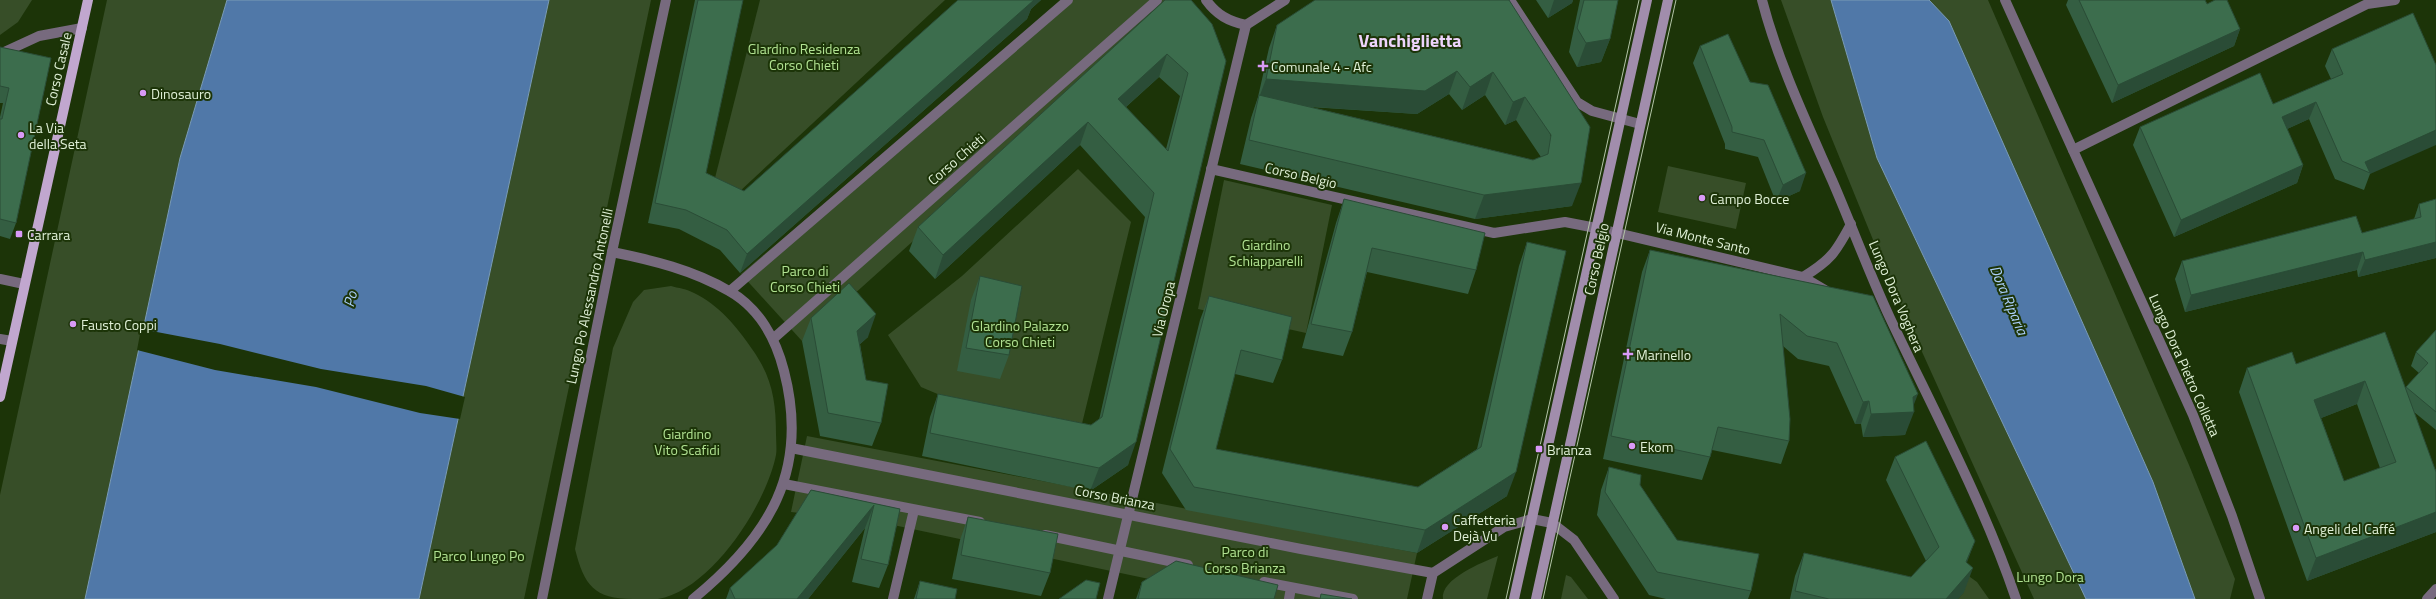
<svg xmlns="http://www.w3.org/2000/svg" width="2436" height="599" font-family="'Titillium Web',sans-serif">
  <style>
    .green { fill: #374e28 }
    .water { fill: #5078a8; stroke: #7b9cb6 }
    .pier { fill: #1c3408 }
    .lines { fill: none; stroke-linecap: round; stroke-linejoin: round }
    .minor { stroke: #776a7e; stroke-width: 10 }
    .tertiary { stroke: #776a7e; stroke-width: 10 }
    .secondary { stroke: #a18dac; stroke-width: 10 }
    .primary { stroke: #c1a7cf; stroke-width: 10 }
    .tram { stroke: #b3c5a7; stroke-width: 1 }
    .wall { fill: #345e42; fill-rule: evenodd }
    .shaded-wall { fill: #2a4c36 }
    .building { fill: #3c6d4d; stroke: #2a4c36; fill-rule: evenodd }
    .poi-dot { fill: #d99af8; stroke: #1c3408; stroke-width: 1.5 }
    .labels { text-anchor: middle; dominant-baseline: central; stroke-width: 4; stroke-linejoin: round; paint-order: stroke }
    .park-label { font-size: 14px; fill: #b1e292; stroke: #1c3408 }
    .poi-label { font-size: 14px; fill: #e0f0d7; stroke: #1c3408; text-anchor: start }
    .street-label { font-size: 14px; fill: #e0f0d7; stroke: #1c3408 }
    .water-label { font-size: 15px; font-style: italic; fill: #abcef9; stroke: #1c3408 }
    .district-label { font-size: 18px; font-weight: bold; fill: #eed4fc; stroke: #1c3408 }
  </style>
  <rect width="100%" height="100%" fill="#1c3408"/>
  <g class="green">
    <path d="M0,0H32L18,22L0,35Z"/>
    <path d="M107,0H227L180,158L85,599H0V495Z"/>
    <path d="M549,0H651L524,599H419Z"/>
    <path d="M760,0H945L739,192L715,178Z"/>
    <path d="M1066,0H1181L802,341L741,274Z"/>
    <path d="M1781,0H1831L1877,158L2086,599H2034L1889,279L1823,117Z"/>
    <path d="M1929,0H1988L2189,465L2235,579L2230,599H2195L2153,482L1949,21Z"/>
    <path d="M1668,166L1746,183L1736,229L1658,212Z"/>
    <path d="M1078,169L1131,222L1080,432L947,398L921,387L888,335L962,276Z"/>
    <path d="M1224,180L1332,205L1306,333L1198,309Z"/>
    <path d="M671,286C678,288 687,289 694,293C718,304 738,328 752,349C772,377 776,401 776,434C776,441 777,449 776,455C766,505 711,590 658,599C650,599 641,599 633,599C594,599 584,585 575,549L613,348L633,302L644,290Z"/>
    <path d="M807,436L1417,553L1407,599H1244L879,522L791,512Z"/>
    <path d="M1498,556L1487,599H1443C1440,579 1483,562 1498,556Z"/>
    <path d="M1963,572L1977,582L1989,599H1958L1964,592Z"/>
    <path d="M1566,575L1571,577L1588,599H1561Z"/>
  </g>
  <g class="water">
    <path d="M227,0H549L419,599H85L180,158Z"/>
    <path d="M1831,0H1929L1949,21L2153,482L2195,599H2086L1877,158Z"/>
  </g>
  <path class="pier" d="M141,329L220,344L321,369L426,386L465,397L460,419L420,413L316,387L215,370L137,350Z"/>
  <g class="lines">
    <g class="minor">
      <path d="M1206,0C1217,15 1228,21 1246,25L1285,0"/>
      <path d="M1510,0L1577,102L1592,111L1640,124"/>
      <path d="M2005,0L2193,415L2232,516L2260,599"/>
      <path d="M0,54L39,36L82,28"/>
      <path d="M2073,150L2367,4L2395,0"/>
      <path d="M1211,169L1494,233L1565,222L1596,228L1803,277L1825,290"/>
      <path d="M612,252C652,260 693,270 729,291C759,308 776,339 784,371C810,471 769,537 693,599"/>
      <path d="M1803,277C1831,260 1836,252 1851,224"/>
      <path d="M0,279L24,284"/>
      <path d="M730,291L1068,0"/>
      <path d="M774,338L1157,0"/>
      <path d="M0,339L12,341"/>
      <path d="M542,599L612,252L666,0"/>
      <path d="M893,599L914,510"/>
      <path d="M1108,599L1246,25"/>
      <path d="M1289,599L1291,588"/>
      <path d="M2427,599L2436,589"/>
    </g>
    <g class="tertiary">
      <path d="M1762,0C1778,62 1806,121 1832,180C1852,226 1869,273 1890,318C1933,409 1984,504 2016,599"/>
      <path d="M791,448L1301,549L1433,573"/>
      <path d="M784,484L980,522"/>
      <path d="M1045,535L1188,565"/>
      <path d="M1264,582L1353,599"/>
      <path d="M1427,599L1433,573L1504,527L1532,519L1552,523L1574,540L1614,599"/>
    </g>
    <g class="secondary">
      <path d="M1514,599L1647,0"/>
      <path d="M1536,599L1668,0"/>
    </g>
    <path class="primary" d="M0,397L88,0"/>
    <g class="tram">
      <path d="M1506,599L1639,0"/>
      <path d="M1543,599L1676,0"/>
    </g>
  </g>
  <g class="wall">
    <path d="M695,0H743L706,173L744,191L958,0H1041L1031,9L1027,19L740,273L720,250L679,229L648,223Z"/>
    <path d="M1165,0L1212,24L1128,465L1090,491L922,456L930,417L938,394L1091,425L1099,420L1145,217L1080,145L935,279L909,251L918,227ZM1159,77L1180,96L1166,149L1126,107Z"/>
    <path d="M1509,0L1572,206L1475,219L1240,164L1251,118L1258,97L1269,48L1277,25ZM1449,94L1462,110L1485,95L1505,125L1516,120L1541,157L1533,160L1310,107L1417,114Z"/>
    <path d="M1536,0H1573L1572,3L1548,18Z"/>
    <path d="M1580,0H1618L1610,39L1601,62L1577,67L1569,52Z"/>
    <path d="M2068,0H2205L2207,4L2240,29L2234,46L2112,103L2066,5Z"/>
    <path d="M1700,46L1800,191L1776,202L1758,157L1725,149V144L1693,63Z"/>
    <path d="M0,47L51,58L16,223L10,239L0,236V117L3,103H0Z"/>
    <path d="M2332,49L2436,65L2370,174L2364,190L2335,179L2309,119L2287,129L2303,165L2297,183L2174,237L2133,145L2140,127L2273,104L2331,79L2325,66Z"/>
    <path d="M1344,199L1476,270L1468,294L1367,272L1352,332L1343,356L1302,348L1336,223Z"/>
    <path d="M2436,199V258L2358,277L2357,270L2185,312L2175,279L2182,261L2362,233L2414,219L2419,204Z"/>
    <path d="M1527,242L1507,496L1417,553L1186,510L1162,473L1200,320L1209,296L1282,360L1273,383L1235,374L1216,449L1418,487L1477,449L1519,266Z"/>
    <path d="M1650,250L1873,296L1913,407L1905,435L1863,437L1861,424H1855L1829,366L1798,359L1783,346L1789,441L1781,464L1712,450L1710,457L1702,480L1603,459L1642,272Z"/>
    <path d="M980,276L1009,355L1000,379L957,371L971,300Z"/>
    <path d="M811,318L868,337L860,344L866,380L881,423L872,446L820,436L802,341Z"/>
    <path d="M2436,330V430L2414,412L2435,470L2436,469V532L2307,581L2239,392L2247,368L2296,364L2405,388L2419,373L2411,366L2416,352ZM2357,404L2380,468L2344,481L2321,418Z"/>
    <path d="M1895,457L1967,563L1964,592L1958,599H1790L1795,576L1804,553L1911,577L1926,561L1886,480Z"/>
    <path d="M1609,467L1640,485L1677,540L1751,591L1748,599H1666L1649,595L1597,515L1601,490Z"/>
    <path d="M811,490L900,509L888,565L879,588L852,582L865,528L808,599H726L730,588L777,545Z"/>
    <path d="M968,517L1050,573L1041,596L952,579L960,540Z"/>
    <path d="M920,581L955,599H914Z"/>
    <path d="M1142,582L1274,599H1136Z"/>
  </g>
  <g class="shaded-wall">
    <path d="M1030,0H1041L1031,9L1027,19L740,273L747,254Z"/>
    <path d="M1554,0H1573L1572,3L1548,18Z"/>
    <path d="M2240,29L2234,46L2112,103L2118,85Z"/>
    <path d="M1610,39L1601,62L1577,67L1586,43Z"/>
    <path d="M1167,54L1159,77L1109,122L1118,99Z"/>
    <path d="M1457,71L1449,94L1417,114L1257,103L1266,79Z"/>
    <path d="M1493,72L1485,95L1462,110L1470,87Z"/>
    <path d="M1525,97L1516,120L1505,125L1513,102Z"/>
    <path d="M2316,102L2309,119L2276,134L2282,117Z"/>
    <path d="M1088,122L1080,145L935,279L943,255Z"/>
    <path d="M2436,130V145L2370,174V173L2365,162Z"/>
    <path d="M2303,165L2297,183L2174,237L2181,220Z"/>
    <path d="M1806,173L1800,191L1776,202L1783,185Z"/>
    <path d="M1581,183L1572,206L1475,219L1484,195Z"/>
    <path d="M2436,242V258L2358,277L2365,260Z"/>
    <path d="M2363,252L2357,270L2185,312L2191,295Z"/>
    <path d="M876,314L868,337L849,354L857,331Z"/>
    <path d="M2365,381L2357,404L2306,424L2314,400Z"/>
    <path d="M1918,394L1911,412H1914L1905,435L1863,437L1871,414Z"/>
    <path d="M1869,401L1861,424H1855L1863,402Z"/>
    <path d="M1136,442L1128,465L1090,491L1099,468Z"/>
    <path d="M1516,472L1507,496L1417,553L1425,530Z"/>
    <path d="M874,505L865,528L808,599H797Z"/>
    <path d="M2436,512V532L2307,581L2316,558Z"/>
    <path d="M1975,541L1966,565V562Z"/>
    <path d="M1973,568L1964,592L1958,599H1946Z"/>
  </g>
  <g class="building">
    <path d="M698,0H743L706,173L744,191L958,0H1034L747,254L727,230L686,210L655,203Z"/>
    <path d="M1165,0H1191L1212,24L1226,61L1136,442L1099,468L930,433L938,394L1091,425L1102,417L1154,193L1088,122L943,255L918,227ZM1167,54L1188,73L1168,151L1118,99Z"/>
    <path d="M1315,0H1509L1590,127L1581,183L1484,195L1249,140L1259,95L1533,160L1548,154L1551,135L1525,97L1513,102L1493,72L1470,87L1457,71L1425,91L1266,79L1277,25Z"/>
    <path d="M1584,0H1618L1610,39L1586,43L1577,28Z"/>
    <path d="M2079,0H2205L2207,4L2215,0H2227L2240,29L2118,85Z"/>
    <path d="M2413,13L2436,65V130L2365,162L2370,173L2342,161L2316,102L2282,117L2303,165L2181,220L2140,127L2260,73L2273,104L2343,74L2332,49Z"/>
    <path d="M1728,34L1750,82L1768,85L1806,173L1783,185L1764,140L1732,132V127L1700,46Z"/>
    <path d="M0,47L51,58L16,223L0,219V119H2L9,88L0,86Z"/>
    <path d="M1344,199L1485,233L1476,270L1372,248L1352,332L1311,324Z"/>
    <path d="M2436,199V242L2365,260L2363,252L2191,295L2182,261L2356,216L2362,233L2421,217L2419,204Z"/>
    <path d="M1527,242L1566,251L1516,472L1425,530L1194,487L1170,449L1209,296L1292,317L1282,360L1241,350L1216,449L1418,487L1481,447Z"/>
    <path d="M1650,250L1873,296L1918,394L1913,397L1914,412L1871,414L1869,401L1863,402L1837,343L1807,336L1780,314L1790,419L1789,441L1718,427L1710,457L1611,436Z"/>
    <path d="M980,276L1022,286L1009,355L966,348Z"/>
    <path d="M849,283L876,314L857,331L866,380L888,384L881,423L828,413L811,318Z"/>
    <path d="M2436,330V412L2406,387L2428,363L2416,352Z"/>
    <path d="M2385,332L2436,472V512L2316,558L2247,368L2292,352L2296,364ZM2365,381L2396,462L2344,481L2314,400Z"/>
    <path d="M1926,441L1975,541L1966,562L1973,568L1946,599H1829L1795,591L1804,553L1911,577L1939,547L1895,457Z"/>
    <path d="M1609,467L1641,475L1640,485L1677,540L1759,554L1751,591L1657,572L1605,492Z"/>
    <path d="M811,490L900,509L888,565L861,559L874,505L797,599H735L730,588L777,545Z"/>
    <path d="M968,517L1058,534L1050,573L961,555Z"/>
    <path d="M1176,561L1278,585L1274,599H1138L1142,582Z"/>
    <path d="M1086,580L1100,583L1096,599H1059Z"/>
    <path d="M920,581L957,589L955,599H916Z"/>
    <path d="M1321,594L1352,599H1320Z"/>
  </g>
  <g class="poi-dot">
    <path d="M1261 60h4v4h4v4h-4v4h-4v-4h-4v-4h4z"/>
    <circle cx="143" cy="93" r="4"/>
    <circle cx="21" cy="135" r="4"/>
    <circle cx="1702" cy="198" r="4"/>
    <rect x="15" y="230" width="8" height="8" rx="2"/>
    <circle cx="73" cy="324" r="4"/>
    <path d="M1626 348h4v4h4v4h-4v4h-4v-4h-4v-4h4z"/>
    <circle cx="1632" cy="446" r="4"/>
    <rect x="1535" y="445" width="8" height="8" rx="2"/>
    <circle cx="1445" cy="527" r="4"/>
    <circle cx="2296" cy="528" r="4"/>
  </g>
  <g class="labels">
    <g class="park-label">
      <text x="804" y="48">GIardino Residenza<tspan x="804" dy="16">Corso Chieti</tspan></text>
      <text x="1266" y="244">Giardino<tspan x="1266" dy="16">Schiapparelli</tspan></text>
      <text x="805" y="270">Parco di<tspan x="805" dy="16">Corso Chieti</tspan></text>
      <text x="1020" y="325">GIardino Palazzo<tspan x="1020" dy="16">Corso Chieti</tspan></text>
      <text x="687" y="433">Giardino<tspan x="687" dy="16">Vito Scafidi</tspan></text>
      <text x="1245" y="551">Parco di<tspan x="1245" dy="16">Corso Brianza</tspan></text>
      <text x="479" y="555">Parco Lungo Po</text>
      <text x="2050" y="576">Lungo Dora</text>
    </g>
    <g class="poi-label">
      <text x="1271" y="66">Comunale 4 - Afc</text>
      <text x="151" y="93">Dinosauro</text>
      <text x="29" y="127">La Via<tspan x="29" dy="16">della Seta</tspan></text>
      <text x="1710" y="198">Campo Bocce</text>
      <text x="27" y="234">Carrara</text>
      <text x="81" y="324">Fausto Coppi</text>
      <text x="1636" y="354">Marinello</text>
      <text x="1640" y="446">Ekom</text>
      <text x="1547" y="449">Brianza</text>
      <text x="1453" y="519">Caffetteria<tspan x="1453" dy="16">Dejà Vu</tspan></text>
      <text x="2304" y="528">Angeli del Caffé</text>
    </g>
    <g class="street-label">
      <text transform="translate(58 69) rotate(-77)">Corso Casale</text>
      <text transform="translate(956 159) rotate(-41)">Corso Chieti</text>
      <text transform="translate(1301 175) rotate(13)">Corso Belgio</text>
      <text transform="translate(1703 238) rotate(14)">Via Monte Santo</text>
      <text transform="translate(1596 259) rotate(-78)">Corso Belgio</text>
      <text transform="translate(589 296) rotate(-78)">Lungo Po Alessandro Antonelli</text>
      <text transform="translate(1897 296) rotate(67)">Lungo Dora Voghera</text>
      <text transform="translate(1163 309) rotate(-76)">Via Oropa</text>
      <text transform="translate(2185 365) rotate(66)">Lungo Dora Pietro Colletta</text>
      <text transform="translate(1115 497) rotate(11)">Corso Brianza</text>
    </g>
    <g class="water-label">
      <text transform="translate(350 299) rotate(-76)">Po</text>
      <text transform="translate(2009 300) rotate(67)">Dora Riparia</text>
    </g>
    <g class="district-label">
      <text x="1410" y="40">Vanchiglietta</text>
    </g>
  </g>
</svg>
